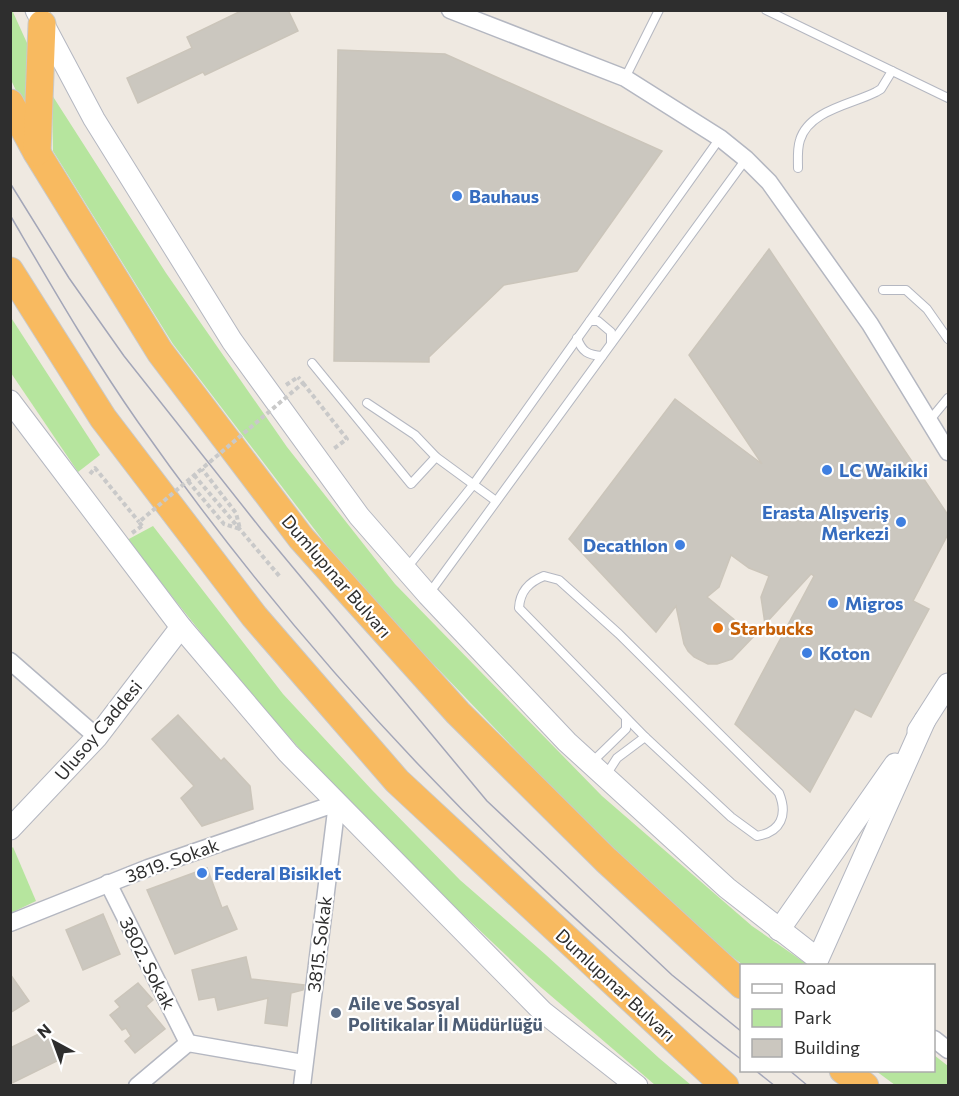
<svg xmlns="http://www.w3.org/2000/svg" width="959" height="1096" font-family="Commissioner,sans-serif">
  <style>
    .green { fill: #b6e59e }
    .building { fill: #cbc7bf; stroke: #cbc5ba; stroke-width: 1.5 }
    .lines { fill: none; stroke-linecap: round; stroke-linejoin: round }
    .service-casing { stroke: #b4b7c1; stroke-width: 10 }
    .minor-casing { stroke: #b4b7c1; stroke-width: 19 }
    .tertiary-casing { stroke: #b4b7c1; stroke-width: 23 }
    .trunk-casing { stroke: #c9c9c9; stroke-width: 29 }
    .path { stroke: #c9c9c9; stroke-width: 4; stroke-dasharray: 4.5 3; stroke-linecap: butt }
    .service { stroke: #fff; stroke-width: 8 }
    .minor { stroke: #fff; stroke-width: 16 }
    .tertiary { stroke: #fff; stroke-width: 21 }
    .trunk { stroke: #f8ba60; stroke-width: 27 }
    .tram { stroke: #a3a6b8; stroke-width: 1.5 }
    .path-bridge { stroke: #c9c9c9; stroke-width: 4; stroke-dasharray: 4.5 3; stroke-linecap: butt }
    .shop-dot { fill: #3f7fe0; stroke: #fff; stroke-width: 2 }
    .food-dot { fill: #e8710a; stroke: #fff; stroke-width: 2 }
    .service-dot { fill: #5c6f8a; stroke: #fff; stroke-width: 2 }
    .labels { text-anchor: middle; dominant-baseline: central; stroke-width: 4.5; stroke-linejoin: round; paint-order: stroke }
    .shop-label { font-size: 18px; font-weight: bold; fill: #366cbe; stroke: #fff; text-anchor: start }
    .street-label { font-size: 18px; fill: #2e2e2e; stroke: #fff }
    .food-label { font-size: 18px; font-weight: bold; fill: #c56008; stroke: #fff; text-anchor: start }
    .service-label { font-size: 18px; font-weight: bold; fill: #4e5e75; stroke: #fff; text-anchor: start }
  </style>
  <rect width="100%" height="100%" fill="#efe9e1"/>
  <g class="green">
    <path d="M12,10L27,43L30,120L11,80L10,11Z"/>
    <path d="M52,95L166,273L287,447L395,584L602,796L752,926L808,965H743L697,930L556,792L418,648L328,547L173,344L53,151Z"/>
    <path d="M10,316L100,455L78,472L11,373Z"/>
    <path d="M153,526L283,694L372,790L460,880L546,955L659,1058L691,1085H655L529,977L361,818L238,679L127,540Z"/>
    <path d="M13,847L36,901L11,913L10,850Z"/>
    <path d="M934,1055L948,1066V1085H895L876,1071L934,1070Z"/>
  </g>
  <g class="building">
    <path d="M243,10H288L298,31L205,75L203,72L138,103L127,78L192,48L187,37Z"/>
    <path d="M338,50L445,54L662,151L577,271L504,285L429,357V362L334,361Z"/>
    <path d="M769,249L948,515V534L913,601L929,609L871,717L855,709L810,792L735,724L814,576L811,574L765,624L761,597L769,576L749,568L731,555L719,587L707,597L754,636L732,659L717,664H708L694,657L688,651L684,644L676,606L656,632L569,539L675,399L762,464L689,355Z"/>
    <path d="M178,715L221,761L224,758L250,786L253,809L202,826L181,798L194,786L152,739Z"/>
    <path d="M207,868L222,908L227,906L237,929L175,954L147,890Z"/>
    <path d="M103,914L120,954L83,970L66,930Z"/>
    <path d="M246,957L251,979L304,985L303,990L291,993L287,1026L265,1023L268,998L218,1010L215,997L199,1000L192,970Z"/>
    <path d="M10,974L29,1001L10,1013Z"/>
    <path d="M138,983L153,1000L146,1006L165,1029L135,1053L125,1041L131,1036L126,1028L122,1030L110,1015L120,1007L115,1001Z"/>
    <path d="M47,1030L61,1059L10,1084V1048Z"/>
  </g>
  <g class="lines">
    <defs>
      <g id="service">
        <path d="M766,10L948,98"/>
        <path d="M625,78L659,10"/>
        <path d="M798,168C798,159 797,149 800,140C809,110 853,104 876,92L881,89L892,71"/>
        <path d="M883,290H906L927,309L948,339"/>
        <path d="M590,321H598L611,332V343"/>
        <path d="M577,338C582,352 588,355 602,356"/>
        <path d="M312,363L411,484L436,457L496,501"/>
        <path d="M367,403L415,435L436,457"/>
        <path d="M929,421L948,398"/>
        <path d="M406,569L473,485L720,138"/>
        <path d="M544,576L559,580L619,634L779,793C788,815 781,832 757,836L731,817L645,737L519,608C520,591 529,582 544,576Z"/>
        <path d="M428,595L746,159"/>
        <path d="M591,763L626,729V719"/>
        <path d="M609,777L608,772L617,758L645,737"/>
      </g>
      <g id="minor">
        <path d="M450,10L625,78L720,138L746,159L769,182L870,324L948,452"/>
        <path d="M10,661L97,737"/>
        <path d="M108,883L188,1043"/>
        <path d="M10,923L148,868L337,803L302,1086"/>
        <path d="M934,1039L948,1050"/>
        <path d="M137,1086L188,1043L303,1063"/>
      </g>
      <g id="tertiary">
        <path d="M36,10L94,119L232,341L359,516L428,595L567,742L727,888L818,959L925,720"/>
        <path d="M10,401L181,627L288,753L543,1012L637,1086"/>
        <path d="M918,731L948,684"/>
        <path d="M10,829L97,737L181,627"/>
        <path d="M779,930L895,764"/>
      </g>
      <g id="trunk">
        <path d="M10,103L37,153L160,352L301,538L458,713L606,860L742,985"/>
        <path d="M37,152L42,24"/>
        <path d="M10,271L103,418L254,616L397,781L725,1086"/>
        <path d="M843,1070L865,1086"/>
      </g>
    </defs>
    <use href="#service" class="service-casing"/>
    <use href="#minor" class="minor-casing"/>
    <use href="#tertiary" class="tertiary-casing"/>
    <use href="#trunk" class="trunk-casing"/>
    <g class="path">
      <path d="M303,383L347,439L332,450"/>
      <path d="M286,385L298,377"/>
      <path d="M90,474L95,468L139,522"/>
      <path d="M194,475L281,578"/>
      <path d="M188,481L224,524L240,529L236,513L202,469"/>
      <path d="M132,533L142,526"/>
    </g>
    <use href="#service" class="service"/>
    <use href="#minor" class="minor"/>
    <use href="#tertiary" class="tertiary"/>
    <use href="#trunk" class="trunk"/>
    <g class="tram">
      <path d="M10,183L69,278L124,356L261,529L487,801L672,975L742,1032"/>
      <path d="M10,215C51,285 91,355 138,422C275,617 437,797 616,955C657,991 698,1027 742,1060"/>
      <path d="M755,1070L775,1086"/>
      <path d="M789,1070L808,1086"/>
    </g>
    <path class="path-bridge" d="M142,526L139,522L303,383L298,377"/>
  </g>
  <g class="shop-dot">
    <circle cx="457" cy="196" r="6"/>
    <circle cx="827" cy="470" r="6"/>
    <circle cx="901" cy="522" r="6"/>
    <circle cx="680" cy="545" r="6"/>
    <circle cx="833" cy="603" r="6"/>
    <circle cx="807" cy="653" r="6"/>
    <circle cx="202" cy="873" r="6"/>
  </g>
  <circle class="food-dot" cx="718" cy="628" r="6"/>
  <circle class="service-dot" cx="336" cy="1013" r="6"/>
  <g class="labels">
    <g class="shop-label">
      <text x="469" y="196">Bauhaus</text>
      <text x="839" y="470">LC Waikiki</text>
      <text x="889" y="512" text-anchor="end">Erasta Alışveriş<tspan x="889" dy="21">Merkezi</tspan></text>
      <text x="668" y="545" text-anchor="end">Decathlon</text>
      <text x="845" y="603">Migros</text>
      <text x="819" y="653">Koton</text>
      <text x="214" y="873">Federal Bisiklet</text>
    </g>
    <g class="street-label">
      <text transform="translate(337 576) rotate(49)">Dumlupınar Bulvarı</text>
      <text transform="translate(98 730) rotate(-50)">Ulusoy Caddesi</text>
      <text transform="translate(172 860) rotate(-20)">3819. Sokak</text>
      <text transform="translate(319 944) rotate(-83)">3815. Sokak</text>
      <text transform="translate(148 963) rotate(63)">3802. Sokak</text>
      <text transform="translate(616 985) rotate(43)">Dumlupınar Bulvarı</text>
    </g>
    <g class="food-label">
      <text x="730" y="628">Starbucks</text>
    </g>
    <g class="service-label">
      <text x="348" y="1003">Aile ve Sosyal<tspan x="348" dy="21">Politikalar İl Müdürlüğü</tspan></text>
    </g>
  </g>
  <rect width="959" height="1096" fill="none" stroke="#2e2e2e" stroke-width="24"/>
  <rect x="740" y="964" width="195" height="108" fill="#ffffff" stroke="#ababab" stroke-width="1.5"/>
  <rect x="752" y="984" width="30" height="9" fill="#ffffff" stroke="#ababab" stroke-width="1.5"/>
  <text x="794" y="994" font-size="18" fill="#2e2e2e">Road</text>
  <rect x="752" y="1009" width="30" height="18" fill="#b6e59e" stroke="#ababab" stroke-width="1.5"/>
  <text x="794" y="1024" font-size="18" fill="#2e2e2e">Park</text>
  <rect x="752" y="1039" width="30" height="18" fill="#cbc7bf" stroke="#ababab" stroke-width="1.5"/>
  <text x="794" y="1054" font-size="18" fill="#2e2e2e">Building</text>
  <g transform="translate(54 1042) rotate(319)" stroke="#ffffff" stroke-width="4.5" paint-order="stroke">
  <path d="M0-4.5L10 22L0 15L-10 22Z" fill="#2e2e2e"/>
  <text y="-9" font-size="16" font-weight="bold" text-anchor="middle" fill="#2e2e2e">N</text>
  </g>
</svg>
